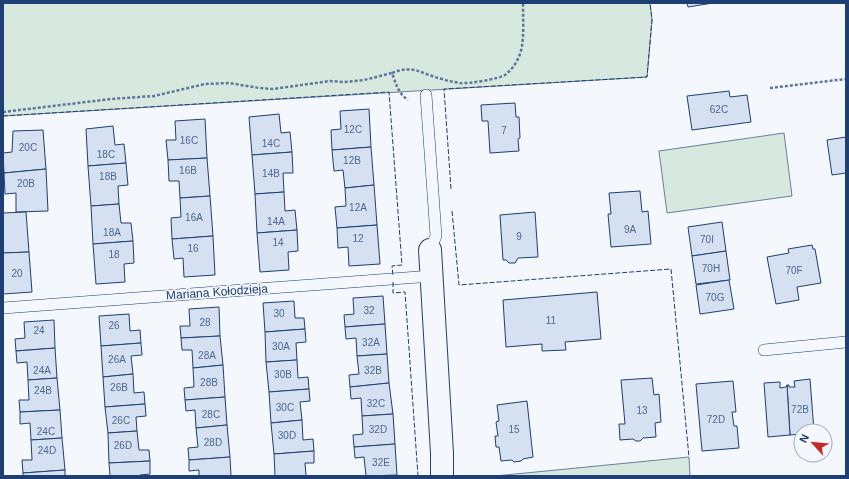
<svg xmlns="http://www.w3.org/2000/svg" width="849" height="479" font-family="Helvetica,sans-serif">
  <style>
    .green { fill: #d7e8df; stroke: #687fa3 }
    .building { fill: #d5e0f0; stroke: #1d3f73 }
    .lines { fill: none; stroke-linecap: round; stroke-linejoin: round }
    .service-casing { stroke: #1d3f73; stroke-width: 12 }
    .minor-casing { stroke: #1d3f73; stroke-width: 24 }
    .path { stroke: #5e769c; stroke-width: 2.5; stroke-dasharray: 3 2; stroke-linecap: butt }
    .service { stroke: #f4f7fb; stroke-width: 11 }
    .minor { stroke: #f4f7fb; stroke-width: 22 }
    .fence { stroke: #1d3f73; stroke-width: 1; stroke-dasharray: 5 2; stroke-linecap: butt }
    .labels { text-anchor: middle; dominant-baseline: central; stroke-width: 3; stroke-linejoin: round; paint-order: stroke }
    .number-label { font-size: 10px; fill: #4b6792 }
    .street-label { font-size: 12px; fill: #1d3f73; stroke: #f4f7fb }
  </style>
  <rect width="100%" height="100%" fill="#f4f7fb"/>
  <g class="green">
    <path d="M3,3H650L652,20L647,77L3,116Z"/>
    <path d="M784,133L792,196L667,213L659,151Z"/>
    <path d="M689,457L690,476H495Z"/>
  </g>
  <g class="building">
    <path d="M687,3H713L688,7Z"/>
    <path d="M729,91L730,97L747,95L751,122L692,130L687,96Z"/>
    <path d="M515,103L516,117H519L520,138L518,139L519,151L490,153L488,121H482L481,105Z"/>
    <path d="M369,109L371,147L332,150L331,130L341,129L340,111Z"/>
    <path d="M279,114L281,133L290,132L292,152L252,155L249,117Z"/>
    <path d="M205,119L207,158L168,160L166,140H176L175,121Z"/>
    <path d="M113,126L115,145L124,144L126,163L88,166L86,129Z"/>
    <path d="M43,130L46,169L4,173L3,153L12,152L13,131Z"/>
    <path d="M846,137V173L832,175L827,140Z"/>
    <path d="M371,147L374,185L345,188L343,170L334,171L332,150Z"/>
    <path d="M292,152L293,173H283L284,192L255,194L252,155Z"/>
    <path d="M207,158L210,196L180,198L179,181H169L168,160Z"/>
    <path d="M126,163L128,185L118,186L119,204L91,206L88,166Z"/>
    <path d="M46,169L48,211L16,212V193L5,194L4,173Z"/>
    <path d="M374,185L377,225L337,228L335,207L346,206L345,188Z"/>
    <path d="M640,191L642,212L648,211L651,244L611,247L608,214H611L609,193Z"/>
    <path d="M284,192L285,211L295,210L297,230L257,233L255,194Z"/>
    <path d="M210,196L213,236L172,239L171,218L181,217L180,198Z"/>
    <path d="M119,204L121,223H131L133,241L93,244L91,206Z"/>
    <path d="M26,212L29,252L3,253V213Z"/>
    <path d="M535,212L538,257L518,258L515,263H509L506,260H503L500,215Z"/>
    <path d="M722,222L726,251L692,256L688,227Z"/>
    <path d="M377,225L380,264L349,266L348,247L338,248L337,228Z"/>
    <path d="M297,230L298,251L288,252L289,270L260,272L257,233Z"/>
    <path d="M213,236L215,275L184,277L183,258L174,259L172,239Z"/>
    <path d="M133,241L134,263L124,264L125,282L96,284L93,244Z"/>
    <path d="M812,245L813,249H815L821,283L797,287L799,300L776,304L767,257L789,253L788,249Z"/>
    <path d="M726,251L730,280L696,284L692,256Z"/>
    <path d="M29,252L32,292L3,294V253Z"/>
    <path d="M729,280L734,309L700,314L696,285Z"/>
    <path d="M597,292L601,339L565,342L566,350L542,351V344L506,347L503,300Z"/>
    <path d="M383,296L385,324L345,327L344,315L354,314L353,298Z"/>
    <path d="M294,301L295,318H304L305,329L265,332L263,303Z"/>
    <path d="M219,307L220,336L181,338L180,326H190L189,309Z"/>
    <path d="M129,314L130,331L140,330L141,343L101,346L99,316Z"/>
    <path d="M54,320L55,348L16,351L15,339L25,338L24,322Z"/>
    <path d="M385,324L387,354L357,356L356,338L346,339L345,327Z"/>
    <path d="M305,329L306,342L296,343L297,360L266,362L265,332Z"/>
    <path d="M220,336L223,365L193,368L192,350H182L181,338Z"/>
    <path d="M141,343L142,355L131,356L133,374L103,377L101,346Z"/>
    <path d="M55,348L57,378L28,380L27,362L17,363L16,351Z"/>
    <path d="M387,354L389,383L350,387L349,375L359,374L357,356Z"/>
    <path d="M297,360L298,378L308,377L309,389L269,392L266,362Z"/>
    <path d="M223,365L225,397L185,400L184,388L194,387L193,368Z"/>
    <path d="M133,374L134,393L144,392L145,404L105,407L103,377Z"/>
    <path d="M57,378L60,410L20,412L19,400H29L28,380Z"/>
    <path d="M652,378L654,395L659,394L661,422L655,423L656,437L643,438L640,441H636L633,439L620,440L619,424H625L621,380Z"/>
    <path d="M810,379L814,431H801V434L790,435L787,385H789V387H795L794,381Z"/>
    <path d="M733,381L736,412H732L734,426H737L739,448L702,451L696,384Z"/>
    <path d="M780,382V388L786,387L787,385L790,435L768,437L764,383Z"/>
    <path d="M389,383L393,414L362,416L361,398L351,399L350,387Z"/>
    <path d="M309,389L310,401L300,402L302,420L271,423L269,392Z"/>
    <path d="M225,397L227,425L196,428L195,410L186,411L185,400Z"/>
    <path d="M527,401L533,457L523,459L521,461L514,462L512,460L501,461L499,447H496L495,436H498L496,422L499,421L497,405Z"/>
    <path d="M145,404L146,416L136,417L137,431L108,433L105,407Z"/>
    <path d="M60,410L62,438L31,440L30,423L20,424V412Z"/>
    <path d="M393,414L395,444L354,447L353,435L363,434L362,416Z"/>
    <path d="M302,420L303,440L313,439L314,451L274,454L271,423Z"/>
    <path d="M227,425L230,457L189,460L188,448L198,447L196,428Z"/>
    <path d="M137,431L139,450H149L150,461L109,463L108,433Z"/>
    <path d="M62,438L65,470L23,473L22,460H32L31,440Z"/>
    <path d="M395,444L397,475L366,476L364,457L355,458L354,447Z"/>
    <path d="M314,451V463H305L306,476H275L274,454Z"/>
    <path d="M230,457L231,476H199V470L189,471V460Z"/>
    <path d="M150,461V474L140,475L141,476H110L109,463Z"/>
    <path d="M65,470V476H23V473Z"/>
  </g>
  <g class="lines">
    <defs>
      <g id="service">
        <path d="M426,95L436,236L430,250"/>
        <path d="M3,308L432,276"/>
        <path d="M764,350L846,342"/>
      </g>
      <path id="minor" d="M430,250L442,453V476"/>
    </defs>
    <use href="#service" class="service-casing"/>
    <use href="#minor" class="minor-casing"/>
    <g class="path">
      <path d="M392,73C415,64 420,74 442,79C448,81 454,82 460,83C468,84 499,79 505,75C514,68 520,58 522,46C524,33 523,17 523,3"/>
      <path d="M770,88L846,79"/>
      <path d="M3,112L111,99L154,96L205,84L229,83L259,88L273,89L330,81L344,82L364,80L392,73C396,84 398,93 408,100"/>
    </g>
    <use href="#service" class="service"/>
    <use href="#minor" class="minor"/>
    <g class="fence">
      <path d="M3,116L389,92L402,265L392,266L393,276"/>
      <path d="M451,189L444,89L647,77L652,20L650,3"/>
      <path d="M452,211L459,285L671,269L689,457"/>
      <path d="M393,282V293L405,292L418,476"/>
    </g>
  </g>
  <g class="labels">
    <g class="number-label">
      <text x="719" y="109">62C</text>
      <text x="353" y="129">12C</text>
      <text x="504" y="130">7</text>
      <text x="189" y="140">16C</text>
      <text x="271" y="143">14C</text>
      <text x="28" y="147">20C</text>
      <text x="106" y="154">18C</text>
      <text x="352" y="160">12B</text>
      <text x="188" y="170">16B</text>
      <text x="271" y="173">14B</text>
      <text x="108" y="176">18B</text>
      <text x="26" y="183">20B</text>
      <text x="358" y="207">12A</text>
      <text x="194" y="217">16A</text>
      <text x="276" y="221">14A</text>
      <text x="630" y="229">9A</text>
      <text x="112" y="232">18A</text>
      <text x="519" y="236">9</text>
      <text x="358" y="238">12</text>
      <text x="707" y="239">70I</text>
      <text x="278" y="242">14</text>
      <text x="193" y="248">16</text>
      <text x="114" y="254">18</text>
      <text x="711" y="268">70H</text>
      <text x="794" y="270">70F</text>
      <text x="17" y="273">20</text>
      <text x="715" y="297">70G</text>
      <text x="369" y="310">32</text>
      <text x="279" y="313">30</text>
      <text x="551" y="320">11</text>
      <text x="205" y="322">28</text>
      <text x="114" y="325">26</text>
      <text x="39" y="330">24</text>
      <text x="371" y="342">32A</text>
      <text x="281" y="346">30A</text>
      <text x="207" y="355">28A</text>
      <text x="117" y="359">26A</text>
      <text x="42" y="370">24A</text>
      <text x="373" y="370">32B</text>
      <text x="283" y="374">30B</text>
      <text x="209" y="382">28B</text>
      <text x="119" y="387">26B</text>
      <text x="43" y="390">24B</text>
      <text x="376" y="403">32C</text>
      <text x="285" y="407">30C</text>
      <text x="800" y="409">72B</text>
      <text x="642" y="410">13</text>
      <text x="211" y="414">28C</text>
      <text x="716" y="419">72D</text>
      <text x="121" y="420">26C</text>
      <text x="378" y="429">32D</text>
      <text x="514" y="429">15</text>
      <text x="46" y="431">24C</text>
      <text x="287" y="435">30D</text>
      <text x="213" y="442">28D</text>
      <text x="123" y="445">26D</text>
      <text x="47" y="450">24D</text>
      <text x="381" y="462">32E</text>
    </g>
    <g class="street-label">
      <text transform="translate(217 292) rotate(-4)">Mariana Kołodzieja</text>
    </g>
  </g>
  <rect width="849" height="479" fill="none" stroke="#1d3f73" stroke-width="8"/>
  <g transform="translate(813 443) rotate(297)"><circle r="19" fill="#f4f7fb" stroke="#9eadc5"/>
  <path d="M0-3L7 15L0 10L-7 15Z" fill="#c62828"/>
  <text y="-6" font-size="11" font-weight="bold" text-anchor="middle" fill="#1d3f73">N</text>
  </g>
</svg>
